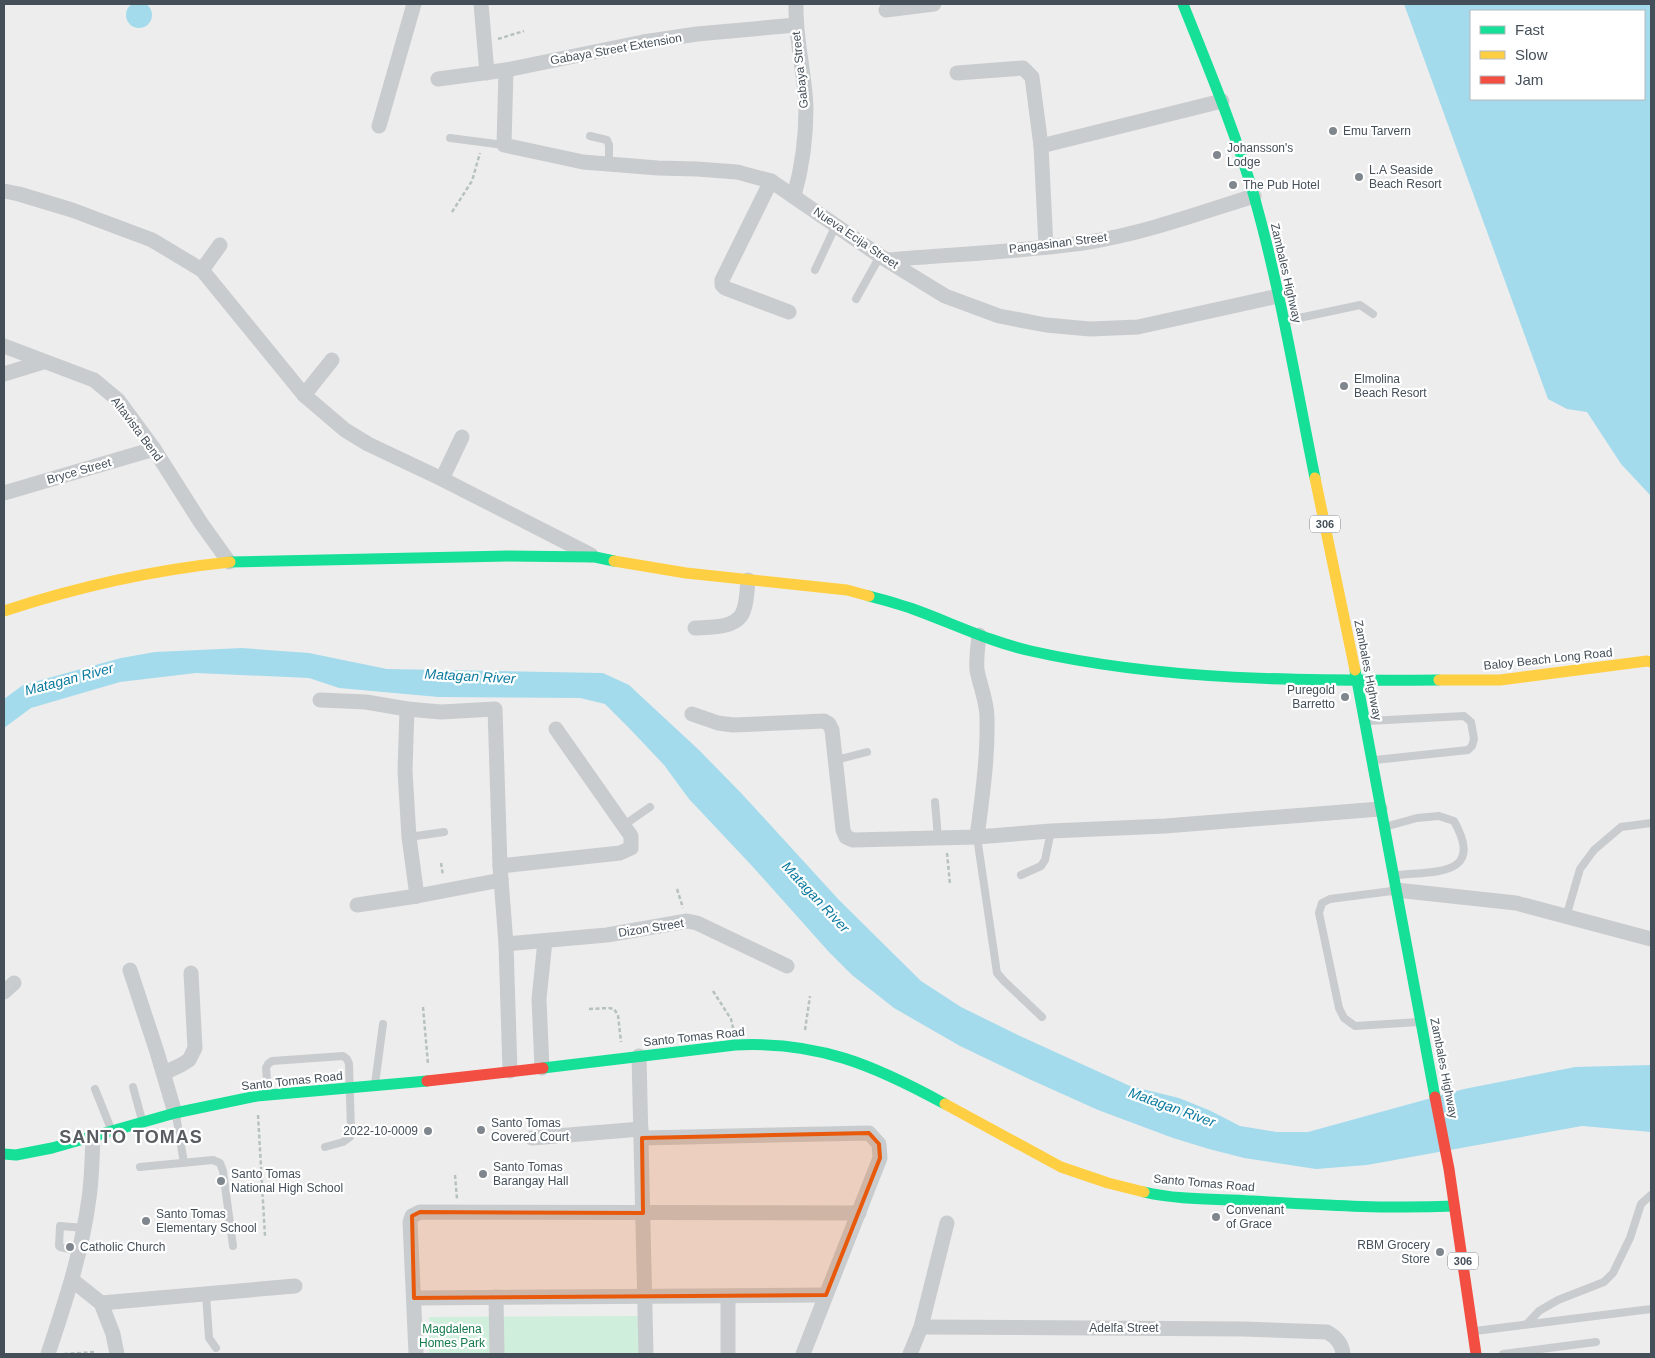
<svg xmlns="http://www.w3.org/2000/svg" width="1655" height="1358" font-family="Arial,sans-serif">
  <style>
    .green { fill: #d0eedc }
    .water { fill: #a4dbec; fill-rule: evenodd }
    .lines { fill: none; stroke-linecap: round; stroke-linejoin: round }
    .path { stroke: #b6c2be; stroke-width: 2.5; stroke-dasharray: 4 2.5; stroke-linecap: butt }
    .lane { stroke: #c9ccce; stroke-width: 8 }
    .street { stroke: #c9ccce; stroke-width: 15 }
    .fast { stroke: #16e098; stroke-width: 11 }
    .slow { stroke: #ffcf43; stroke-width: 11 }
    .jam { stroke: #f24e42; stroke-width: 11 }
    .marked { fill: #e8590c; fill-opacity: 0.2; stroke: #e8590c; stroke-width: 4; stroke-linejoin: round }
    .poi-dot { fill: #80868d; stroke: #fff; stroke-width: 2 }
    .labels { text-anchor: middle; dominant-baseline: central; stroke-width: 4.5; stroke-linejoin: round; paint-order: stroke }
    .shield { fill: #fff; stroke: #7c848b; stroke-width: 1 }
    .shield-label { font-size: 11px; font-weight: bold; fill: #444f59 }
    .street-label { font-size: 12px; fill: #444f59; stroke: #fff }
    .poi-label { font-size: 12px; fill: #444f59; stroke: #fff; text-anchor: start }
    .park-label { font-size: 12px; fill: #157a4b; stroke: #fff }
    .water-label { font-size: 14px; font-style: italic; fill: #0b7b9f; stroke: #fff }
    .district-label { font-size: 18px; font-weight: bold; letter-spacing: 1px; fill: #595c61; stroke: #fff }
  </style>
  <rect width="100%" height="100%" fill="#eeeded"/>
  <path class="green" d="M639,1316V1354H429V1317Z"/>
  <g class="water">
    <circle cx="139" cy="15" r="13"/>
    <path d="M1404,4H1651V496L1621,464L1587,412L1567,409L1548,399ZM1471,11H1644V99H1471Z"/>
    <path d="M242,648L309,653L387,669L603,673L629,685L699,750L742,794L839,900L921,981L961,1007L1020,1036L1130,1086L1179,1098L1211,1111L1240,1126L1277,1132H1308L1464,1089L1575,1067L1651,1065V1132L1582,1126L1367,1165L1316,1169L1244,1158L1209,1149L1173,1138L1098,1110L1029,1079L960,1046L894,1008L852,975L828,951L753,867L689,799L664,765L630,729L605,704L580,698L438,697L339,688L309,678L196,673L120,682L31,708L4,728V699L23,685L121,658L155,652Z"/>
  </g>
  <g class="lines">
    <g class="path">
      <path d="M498,39L524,31"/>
      <path d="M452,212L472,181L480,153"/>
      <path d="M947,853L950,884"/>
      <path d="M441,863L443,876"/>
      <path d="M677,889L683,908"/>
      <path d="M713,991L731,1019L733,1028"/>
      <path d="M423,1007L428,1064"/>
      <path d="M589,1009L609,1008L614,1009L618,1015L621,1042"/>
      <path d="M805,1030L810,996"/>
      <path d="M258,1115L265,1236"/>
      <path d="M455,1175L457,1199"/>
      <path d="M64,1354L95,1352"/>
    </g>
    <g class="lane">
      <path d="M590,136L607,140L609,145V164"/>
      <path d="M450,138L504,145"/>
      <path d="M815,270L836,225"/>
      <path d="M856,299L880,256"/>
      <path d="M1285,321L1360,305L1373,314"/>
      <path d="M1368,721L1464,716L1471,722L1474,739L1472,746L1468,750L1375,760"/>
      <path d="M836,760L867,752"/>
      <path d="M935,802L938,838"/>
      <path d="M624,825L650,807"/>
      <path d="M1388,826L1417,818L1439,816L1454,821C1485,876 1436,871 1398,875"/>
      <path d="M409,837L444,832"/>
      <path d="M977,837L997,973L1004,981L1042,1017"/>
      <path d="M1021,875L1041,866L1045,860L1051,831"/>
      <path d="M1392,891L1330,899L1322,903L1319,913L1339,1008L1344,1018L1355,1026L1419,1022"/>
      <path d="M1566,917L1580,869L1594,850L1621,827L1651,823"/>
      <path d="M375,1084L383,1024"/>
      <path d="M133,1087L142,1120"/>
      <path d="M95,1089L111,1129"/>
      <path d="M268,1092L266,1068L268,1064L272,1061L343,1056L347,1059L349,1064L351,1130L350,1137L343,1142L325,1147"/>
      <path d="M176,1115L184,1163"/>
      <path d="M140,1167L213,1160L220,1163L223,1171L233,1246"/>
      <path d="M78,1251L60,1247L59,1246L60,1226L84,1228"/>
      <path d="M206,1294L209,1338L216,1348"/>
      <path d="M1527,1324L1539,1311L1558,1300L1604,1282L1613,1273L1630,1238L1641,1204L1651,1195"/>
      <path d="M1475,1331L1651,1309"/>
      <path d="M1503,1354L1596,1342"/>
    </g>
    <g class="street">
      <path d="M481,4L487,73"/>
      <path d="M886,10L934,4"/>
      <path d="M506,70L504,145L583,162L658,168L697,169L737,172L771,181L880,256L945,296L999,316L1046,325L1090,329L1138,327L1278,296"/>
      <path d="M957,73L1023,68L1032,77L1041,146L1046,247"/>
      <path d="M438,79L506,70L643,42L697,34L796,25"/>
      <path d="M379,126L414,4"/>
      <path d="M1041,146L1222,101"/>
      <path d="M771,181L722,280V285L725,288L789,312"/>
      <path d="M4,191L19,194L72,210L152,240L202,270L304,395L345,430L368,444L442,479L591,555"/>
      <path d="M794,196C802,168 806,137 806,108C805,73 795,39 796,4"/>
      <path d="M887,260C954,254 1022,252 1089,242C1145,233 1200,213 1254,196"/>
      <path d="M202,270L220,245"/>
      <path d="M4,346L94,380L118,400L154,449L201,523L229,562"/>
      <path d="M4,374L43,362"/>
      <path d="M304,395L332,360"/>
      <path d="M442,479L462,437"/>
      <path d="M4,493L154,449"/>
      <path d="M695,628C711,627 739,629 744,609C747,600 747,590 748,580"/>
      <path d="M320,700L366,702L407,709L405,771L409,837L417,896"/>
      <path d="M407,709L441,712L495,709L500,866L506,944L510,1071"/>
      <path d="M692,714L718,723L733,725L824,721L829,724L832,730L843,830L846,837L853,840L977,837L1051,831L1165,826L1380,809"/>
      <path d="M977,837C982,798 988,758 987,718C987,701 980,686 977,670C976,658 978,646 979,635"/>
      <path d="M500,866L620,853L631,848V836L556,729"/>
      <path d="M1396,890L1516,903L1651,939"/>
      <path d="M357,905L417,896L501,880"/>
      <path d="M506,944L607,935L687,921L697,923L787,966"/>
      <path d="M130,970L157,1052L175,1113"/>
      <path d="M4,992L14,983"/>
      <path d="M639,1056L646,1354"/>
      <path d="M542,1068L539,999L545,941"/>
      <path d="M164,1073L181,1065L189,1060L195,1048L191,973"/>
      <path d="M532,1138L641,1129"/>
      <path d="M642,1138L869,1133L879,1144L880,1158L803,1354"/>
      <path d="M72,1280L101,1303L113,1334L117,1354"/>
      <path d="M496,1297L497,1354"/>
      <path d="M728,1297V1354"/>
      <path d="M414,1298L826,1295"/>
      <path d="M101,1303L295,1286"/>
      <path d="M921,1327L1243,1329L1327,1332C1336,1337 1342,1343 1343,1354"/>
      <path d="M48,1354C65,1303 82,1252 89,1198C92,1178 92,1157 93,1137"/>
      <path d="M416,1354L410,1222L412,1216L420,1212L859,1213"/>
      <path d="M910,1354L921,1327L947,1223"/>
    </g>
    <g class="fast">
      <path d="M1183,4C1208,67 1235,131 1254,196C1280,288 1296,384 1315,478"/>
      <path d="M230,562L508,556L595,557L614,561"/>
      <path d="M869,596C884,600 899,604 913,609C952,623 990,642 1031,651C1164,681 1303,681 1439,680"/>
      <path d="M1355,670L1435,1097"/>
      <path d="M543,1068L735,1045C818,1041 874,1065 945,1104"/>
      <path d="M4,1154L16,1155L52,1148L175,1113L257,1096L427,1081"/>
      <path d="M1144,1192C1177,1200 1217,1199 1251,1201C1319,1205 1386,1209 1454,1206"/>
    </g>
    <g class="slow">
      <path d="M1315,478L1355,670"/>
      <path d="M614,561L686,573L847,590L869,596"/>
      <path d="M4,611C77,587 153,570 230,562"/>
      <path d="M1439,680H1500L1647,661L1651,662"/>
      <path d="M945,1104L1061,1167L1108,1183L1144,1192"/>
    </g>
    <g class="jam">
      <path d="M427,1081L543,1068"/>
      <path d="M1435,1097L1449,1169L1476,1354"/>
    </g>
  </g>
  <path class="marked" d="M869,1133L879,1144L880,1158L826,1295L414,1298L412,1216L420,1212L643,1213L642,1138Z"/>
  <g class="poi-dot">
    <circle cx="1333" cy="131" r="5"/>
    <circle cx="1217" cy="155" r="5"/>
    <circle cx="1359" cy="177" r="5"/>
    <circle cx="1233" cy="185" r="5"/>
    <circle cx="1344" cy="386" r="5"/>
    <circle cx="1345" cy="697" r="5"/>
    <circle cx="481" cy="1130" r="5"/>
    <circle cx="428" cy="1131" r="5"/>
    <circle cx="483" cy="1174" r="5"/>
    <circle cx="221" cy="1181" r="5"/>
    <circle cx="1216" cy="1217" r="5"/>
    <circle cx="146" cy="1221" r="5"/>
    <circle cx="70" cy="1247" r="5"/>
    <circle cx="1440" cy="1252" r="5"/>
  </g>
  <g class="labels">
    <g class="shield">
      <rect x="1310" y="515.5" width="30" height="17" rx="4"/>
      <rect x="1448" y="1252.5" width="30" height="17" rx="4"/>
    </g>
    <g class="shield-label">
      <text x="1325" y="524">306</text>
      <text x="1463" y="1261">306</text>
    </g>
    <g class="street-label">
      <text transform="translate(616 49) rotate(-10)">Gabaya Street Extension</text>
      <text transform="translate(800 70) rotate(-96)">Gabaya Street</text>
      <text transform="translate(856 238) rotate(34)">Nueva Ecija Street</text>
      <text transform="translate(1058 243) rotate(-7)">Pangasinan Street</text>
      <text transform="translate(1286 273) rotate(77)">Zambales Highway</text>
      <text transform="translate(137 429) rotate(53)">Altavista Bend</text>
      <text transform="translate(79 471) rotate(-16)">Bryce Street</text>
      <text transform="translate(1548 659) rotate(-6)">Baloy Beach Long Road</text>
      <text transform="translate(1368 670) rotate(79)">Zambales Highway</text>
      <text transform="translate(651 928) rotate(-9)">Dizon Street</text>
      <text transform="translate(694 1037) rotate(-6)">Santo Tomas Road</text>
      <text transform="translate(1444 1068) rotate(79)">Zambales Highway</text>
      <text transform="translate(292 1081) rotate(-6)">Santo Tomas Road</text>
      <text transform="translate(1204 1183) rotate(5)">Santo Tomas Road</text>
      <text x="1124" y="1328">Adelfa Street</text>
    </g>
    <g class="poi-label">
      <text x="1343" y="131">Emu Tarvern</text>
      <text x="1227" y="148">Johansson's<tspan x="1227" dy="14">Lodge</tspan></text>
      <text x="1369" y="170">L.A Seaside<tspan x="1369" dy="14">Beach Resort</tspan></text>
      <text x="1243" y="185">The Pub Hotel</text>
      <text x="1354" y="379">Elmolina<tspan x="1354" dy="14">Beach Resort</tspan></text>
      <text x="1335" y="690" text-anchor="end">Puregold<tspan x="1335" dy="14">Barretto</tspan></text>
      <text x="491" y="1123">Santo Tomas<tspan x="491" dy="14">Covered Court</tspan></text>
      <text x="418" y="1131" text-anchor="end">2022-10-0009</text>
      <text x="493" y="1167">Santo Tomas<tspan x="493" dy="14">Barangay Hall</tspan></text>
      <text x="231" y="1174">Santo Tomas<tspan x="231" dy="14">National High School</tspan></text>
      <text x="1226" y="1210">Convenant<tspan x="1226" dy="14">of Grace</tspan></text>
      <text x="156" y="1214">Santo Tomas<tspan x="156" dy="14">Elementary School</tspan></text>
      <text x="1430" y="1245" text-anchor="end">RBM Grocery<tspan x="1430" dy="14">Store</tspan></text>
      <text x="80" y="1247">Catholic Church</text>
    </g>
    <g class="park-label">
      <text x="452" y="1329">Magdalena<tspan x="452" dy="14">Homes Park</tspan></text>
    </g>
    <g class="water-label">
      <text transform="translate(470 676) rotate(3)">Matagan River</text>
      <text transform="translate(69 679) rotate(-15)">Matagan River</text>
      <text transform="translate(816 897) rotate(47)">Matagan River</text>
      <text transform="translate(1172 1107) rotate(20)">Matagan River</text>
    </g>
    <g class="district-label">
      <text x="131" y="1137">SANTO TOMAS</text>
    </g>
  </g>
  <rect width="1655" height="1358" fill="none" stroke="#444f59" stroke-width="10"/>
  <rect x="1470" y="10" width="175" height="90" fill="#ffffff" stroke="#b4b9bd"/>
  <rect x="1480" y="26" width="25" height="8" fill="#16e098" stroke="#b4b9bd"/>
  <text x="1515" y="35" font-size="15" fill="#444f59">Fast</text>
  <rect x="1480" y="51" width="25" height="8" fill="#ffcf43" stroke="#b4b9bd"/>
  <text x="1515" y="60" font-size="15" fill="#444f59">Slow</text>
  <rect x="1480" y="76" width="25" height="8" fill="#f24e42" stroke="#b4b9bd"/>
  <text x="1515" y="85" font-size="15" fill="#444f59">Jam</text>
</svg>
